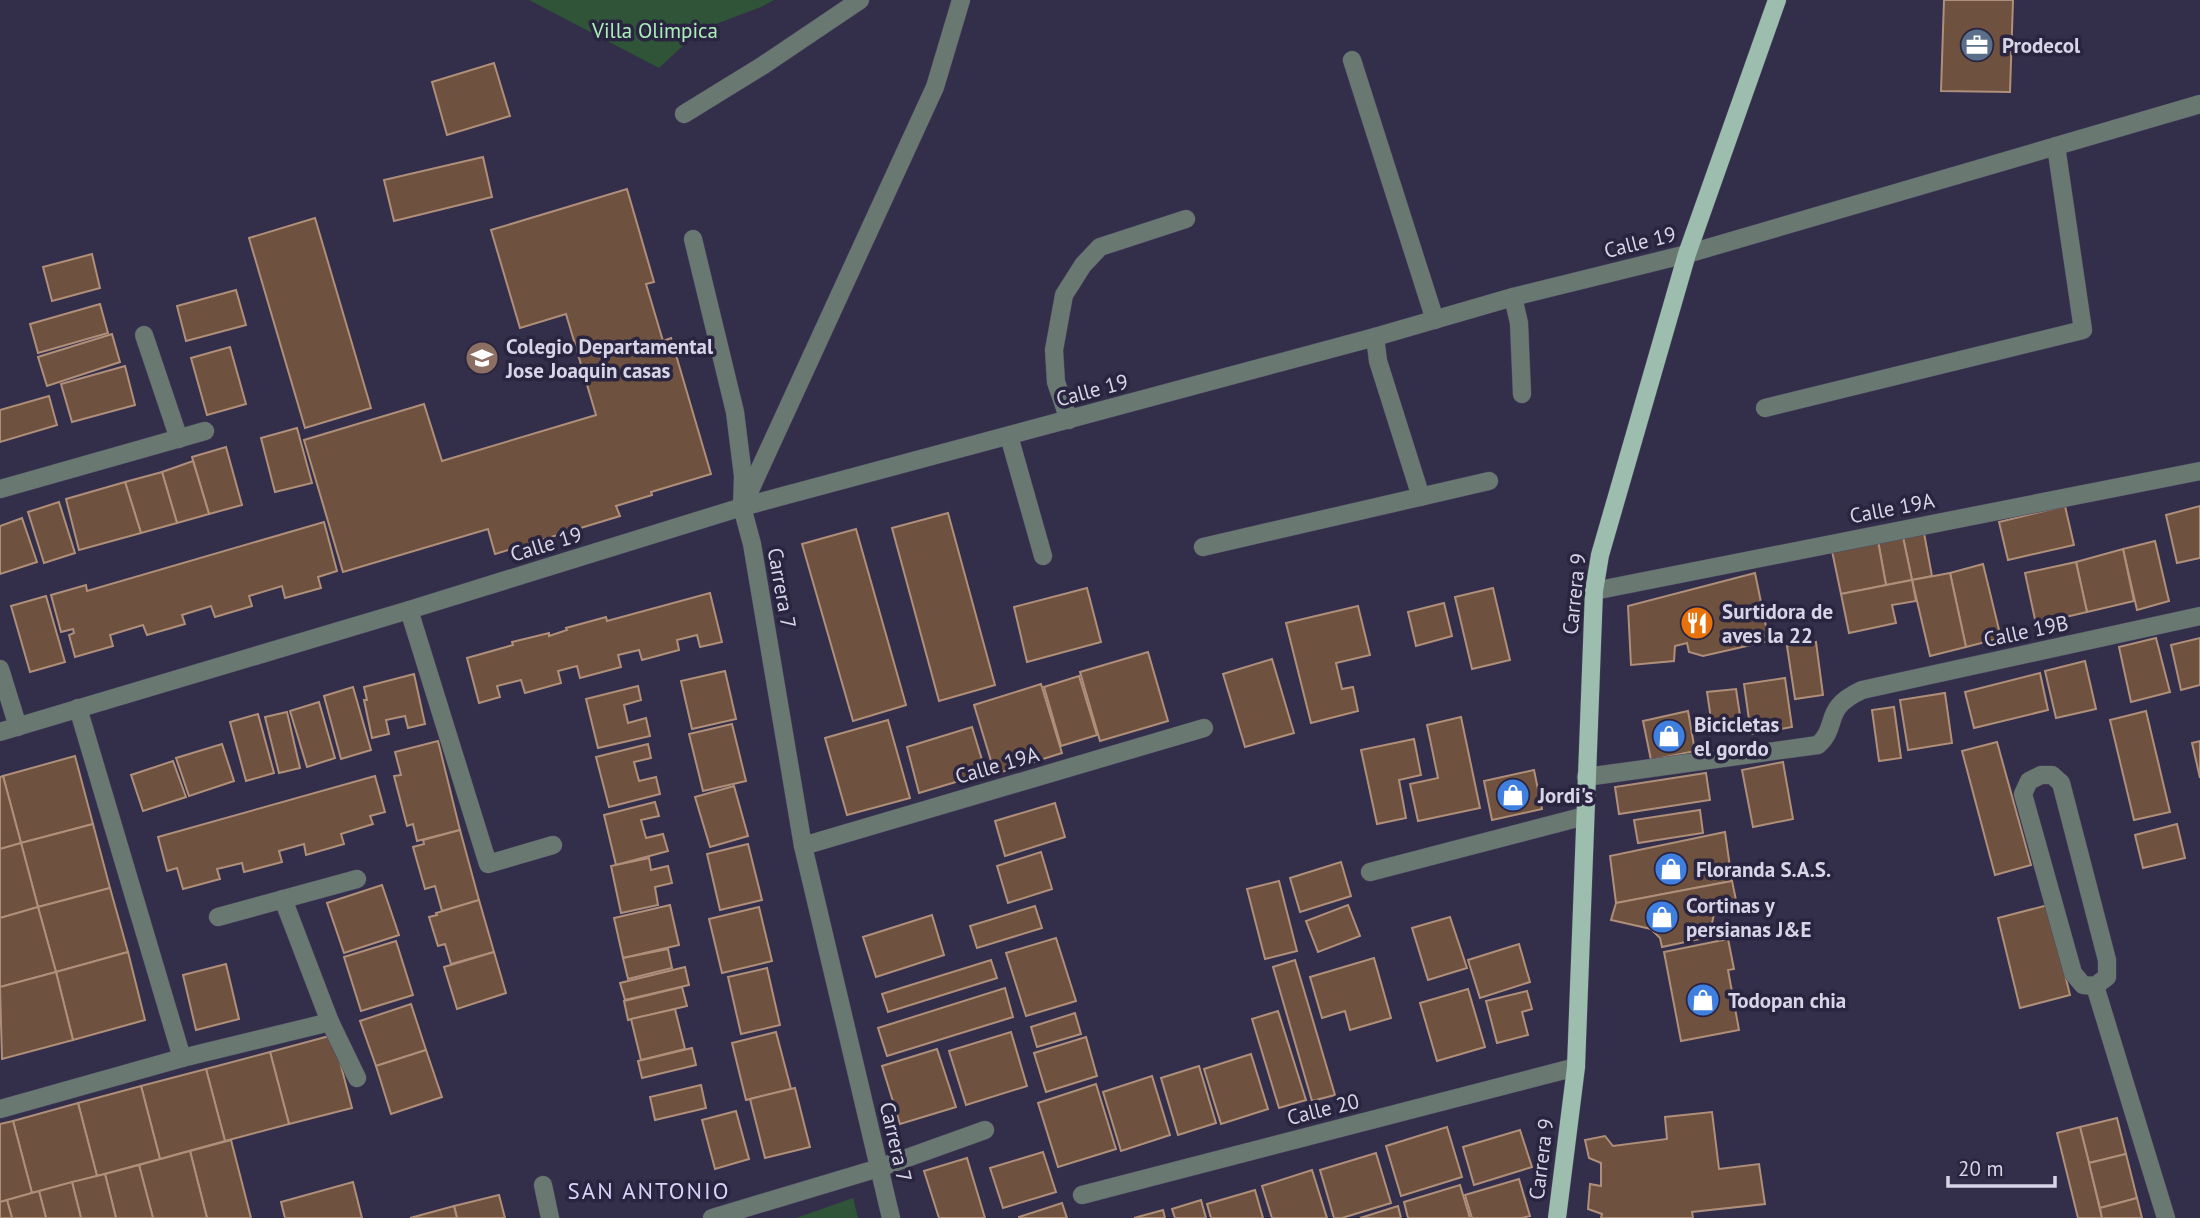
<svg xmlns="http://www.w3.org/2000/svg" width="2200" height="1218" font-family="'PT Sans',sans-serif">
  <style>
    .green { fill: #2f5438 }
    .building { fill: #6e513e; stroke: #af8f7a; stroke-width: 2 }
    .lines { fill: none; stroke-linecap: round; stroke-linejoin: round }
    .minor-casing { stroke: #4d4963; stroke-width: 19 }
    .major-casing { stroke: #4d4963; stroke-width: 19 }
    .minor { stroke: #697972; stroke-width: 18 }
    .major { stroke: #9dbeaf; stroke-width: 18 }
    .labels { text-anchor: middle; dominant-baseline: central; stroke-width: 7; stroke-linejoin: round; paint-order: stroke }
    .park-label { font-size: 21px; fill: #abeeb9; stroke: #29243f }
    .poi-label { font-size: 21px; font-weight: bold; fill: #d7d5e7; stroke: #29243f; text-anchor: start }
    .street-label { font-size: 21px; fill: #d7d5e7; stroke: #29243f }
    .neighbourhood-label { font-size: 23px; letter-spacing: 2px; fill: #d8d3f7; stroke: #29243f }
  </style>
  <rect width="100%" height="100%" fill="#332e4a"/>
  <g class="green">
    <path d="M529,0H774L761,7L700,30L659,68Z"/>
    <path d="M853,1198L858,1218H796Z"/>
  </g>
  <g class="building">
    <path d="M1944,0H2013L2010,92L1941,91Z"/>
    <path d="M494,63L510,116L447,135L432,82Z"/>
    <path d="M483,157L492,197L394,221L384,180Z"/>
    <path d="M627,189L654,282L646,284L663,341L671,338L711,474L651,492L652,495L616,506L620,516L495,554L488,529L343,572L304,440L424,404L442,461L596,415L566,314L520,328L491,230Z"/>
    <path d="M315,218L371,408L305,428L249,238Z"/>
    <path d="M92,254L100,288L52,301L43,267Z"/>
    <path d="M236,290L246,325L186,341L177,306Z"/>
    <path d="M100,304L108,333L38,353L30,324Z"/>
    <path d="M112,334L120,362L47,386L38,357Z"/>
    <path d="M230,347L246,404L207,415L191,358Z"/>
    <path d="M125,366L135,405L72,422L61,384Z"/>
    <path d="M49,396L57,425L0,442V410Z"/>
    <path d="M297,428L312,483L275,492L261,438Z"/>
    <path d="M226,447L242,505L209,514L192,457Z"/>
    <path d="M193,461L209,514L177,523L162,472Z"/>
    <path d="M162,472L177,523L141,533L125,482Z"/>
    <path d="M125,482L141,533L79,550L66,499Z"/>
    <path d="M59,502L75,553L44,563L28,512Z"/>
    <path d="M2065,506L2074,545L2008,560L1999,522Z"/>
    <path d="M2200,506V558L2177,563L2166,515Z"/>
    <path d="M948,513L995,685L939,701L892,528Z"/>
    <path d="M22,518L37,562L0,574V526Z"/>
    <path d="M324,522L337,571L318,577L321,588L285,598L282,586L249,596L252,606L215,617L211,606L182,615L185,624L147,635L143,625L110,635L113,646L75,657L69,635L74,633L73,629L61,632L51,595L86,585L87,591Z"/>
    <path d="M856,529L906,705L853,721L802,544Z"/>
    <path d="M1924,533L1932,576L1912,580L1903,537Z"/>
    <path d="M1903,537L1912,580L1886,585L1878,541Z"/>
    <path d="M1878,541L1886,585L1841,594L1832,551Z"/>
    <path d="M2155,541L2169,601L2137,610L2123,549Z"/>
    <path d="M2123,549L2134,601L2087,612L2076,562Z"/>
    <path d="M2076,562L2087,612L2036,624L2025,573Z"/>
    <path d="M1983,564L2001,638L1966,647L1950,573Z"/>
    <path d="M1755,573L1769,641L1703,656L1689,652L1687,643L1675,646L1674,661L1631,665L1628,606Z"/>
    <path d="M1950,573L1966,647L1930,656L1912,580Z"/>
    <path d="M1912,580L1916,601L1892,605L1896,623L1849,633L1841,594Z"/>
    <path d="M1087,588L1101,642L1027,662L1014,607Z"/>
    <path d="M1493,588L1510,660L1472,669L1455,597Z"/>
    <path d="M710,593L722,642L700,647L697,635L677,640L679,650L642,660L639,650L618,655L621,667L580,678L577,666L558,671L561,683L525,693L521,680L497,686L500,697L479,703L467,658L513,645L512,642L549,633V636L567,630L566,628L606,617L607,621Z"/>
    <path d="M46,596L65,662L30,672L11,606Z"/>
    <path d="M1444,603L1452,636L1416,646L1408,612Z"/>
    <path d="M1358,606L1370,655L1336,663L1342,689L1353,687L1358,711L1311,723L1286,623Z"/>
    <path d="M2156,638L2170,692L2131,702L2119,647Z"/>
    <path d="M2200,638V685L2181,690L2171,645Z"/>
    <path d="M1816,642L1823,695L1795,699L1787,646Z"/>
    <path d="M1148,652L1168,721L1100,741L1080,672Z"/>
    <path d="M1272,659L1294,733L1245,747L1223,674Z"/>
    <path d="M2085,661L2096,709L2056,718L2045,671Z"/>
    <path d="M725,671L736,719L692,729L681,681Z"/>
    <path d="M2040,673L2048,710L1974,728L1965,692Z"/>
    <path d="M414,674L425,724L408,728L405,716L386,720L389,734L372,738L364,700H367L364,687Z"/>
    <path d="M1079,676L1097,735L1061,746L1044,687Z"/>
    <path d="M1785,678L1792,727L1751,734L1744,684Z"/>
    <path d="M1041,684L1062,753L995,774L974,705Z"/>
    <path d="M638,686L641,700L624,705L628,723L646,718L650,736L598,748L586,699Z"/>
    <path d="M353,687L371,750L341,759L324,696Z"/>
    <path d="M1736,689L1742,729L1713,733L1707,692Z"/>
    <path d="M1945,693L1952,743L1908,750L1900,700Z"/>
    <path d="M319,702L335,758L307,767L290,711Z"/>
    <path d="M1894,707L1901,758L1879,761L1872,710Z"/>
    <path d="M1688,711L1695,751L1651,760L1643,721Z"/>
    <path d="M2146,711L2170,812L2134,820L2110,720Z"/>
    <path d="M287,712L300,768L279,773L265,717Z"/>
    <path d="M258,714L274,773L246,781L230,722Z"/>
    <path d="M1461,717L1480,808L1418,821L1410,784L1438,778L1427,725Z"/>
    <path d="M888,720L910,798L847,815L825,738Z"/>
    <path d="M732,724L746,781L703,791L689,734Z"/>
    <path d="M972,727L986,773L919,793L907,747Z"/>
    <path d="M1414,739L1421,775L1399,780L1406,818L1377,824L1361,750Z"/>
    <path d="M438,741L460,830L417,841L413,824L407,826L394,776L401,775L395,752Z"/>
    <path d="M2200,741V778L2192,743Z"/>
    <path d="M1997,742L2031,865L1995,875L1962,751Z"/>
    <path d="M222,744L234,781L189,796L176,758Z"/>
    <path d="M648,744L651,758L634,762L639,781L656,777L660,794L609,807L596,757Z"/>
    <path d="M75,756L93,824L21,843L3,776Z"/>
    <path d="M173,761L186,797L143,811L131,775Z"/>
    <path d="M1783,762L1793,819L1753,827L1742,770Z"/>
    <path d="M1534,770L1542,809L1492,820L1484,781Z"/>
    <path d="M1706,773L1710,800L1619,814L1615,787Z"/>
    <path d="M3,776L21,843L0,849V777Z"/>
    <path d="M375,776L385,812L370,816L373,824L341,834L344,844L306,855L304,844L279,851L282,862L244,872L242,863L217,869L220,879L183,889L177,868L167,871L158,837Z"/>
    <path d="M734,786L748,836L710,847L695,797Z"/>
    <path d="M655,802L659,816L641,820L646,838L663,834L668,851L616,865L604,815Z"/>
    <path d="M1055,803L1065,837L1005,856L995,821Z"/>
    <path d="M1700,810L1703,833L1638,843L1634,820Z"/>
    <path d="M93,824L110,888L38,907L21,843Z"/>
    <path d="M2177,824L2185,858L2143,868L2135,835Z"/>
    <path d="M460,830L479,900L442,911L435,886L425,889L413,847L424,844L423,840Z"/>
    <path d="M1725,832L1732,881L1616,903L1610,856Z"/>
    <path d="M21,843L38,907L0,918V849Z"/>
    <path d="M748,844L762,900L720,910L707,854Z"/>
    <path d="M1041,852L1052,889L1008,903L997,866Z"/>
    <path d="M649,858L651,870L668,866L672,883L655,887L658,905L621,913L611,866Z"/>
    <path d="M1341,862L1351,896L1300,912L1290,878Z"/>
    <path d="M1279,881L1297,951L1265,959L1247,889Z"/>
    <path d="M1732,881L1736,900L1714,914L1709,937L1662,947L1660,938L1651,929L1611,920L1616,903Z"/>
    <path d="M382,885L399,935L344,953L327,903Z"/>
    <path d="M110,888L128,952L56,972L38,907Z"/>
    <path d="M479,900L494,952L451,964L445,944L438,946L429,917L437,915L436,913Z"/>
    <path d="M670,905L679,945L623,958L614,918Z"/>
    <path d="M1348,905L1360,936L1318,952L1306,921Z"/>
    <path d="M2048,905L2070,995L2020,1008L1998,918Z"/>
    <path d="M1035,906L1042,928L977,948L970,926Z"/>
    <path d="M38,907L56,972L0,987V918Z"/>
    <path d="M759,907L772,961L722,973L709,919Z"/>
    <path d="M932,915L944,955L876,977L863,937Z"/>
    <path d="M1450,917L1467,968L1428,980L1412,928Z"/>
    <path d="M1056,938L1076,1001L1026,1016L1006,953Z"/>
    <path d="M1728,939L1734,969L1728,970L1739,1030L1681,1041L1664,952Z"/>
    <path d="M396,941L413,995L361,1011L344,957Z"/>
    <path d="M1519,944L1530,982L1480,998L1468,960Z"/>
    <path d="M668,949L672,968L628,979L623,958Z"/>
    <path d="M128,952L145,1020L73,1040L56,972Z"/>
    <path d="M494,952L506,993L457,1009L444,967Z"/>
    <path d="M1374,958L1391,1018L1350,1030L1345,1011L1322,1018L1310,977Z"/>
    <path d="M991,960L997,978L888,1012L882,994Z"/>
    <path d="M1295,960L1335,1095L1312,1101L1273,967Z"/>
    <path d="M226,964L239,1019L196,1030L183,975Z"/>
    <path d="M685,967L689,985L625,1000L620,983Z"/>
    <path d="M767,968L780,1025L741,1034L728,977Z"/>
    <path d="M56,972L73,1040L2,1059L0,987Z"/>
    <path d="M682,987L687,1006L628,1020L624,1001Z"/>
    <path d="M1005,988L1013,1017L887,1056L878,1028Z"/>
    <path d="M1468,989L1485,1047L1437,1061L1420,1003Z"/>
    <path d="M1527,991L1532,1009L1522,1012L1528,1035L1497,1043L1486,1001Z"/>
    <path d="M411,1004L426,1050L376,1066L360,1021Z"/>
    <path d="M675,1009L685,1049L641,1060L631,1019Z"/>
    <path d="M1278,1011L1306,1100L1279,1108L1252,1019Z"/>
    <path d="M1075,1013L1081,1034L1037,1047L1031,1027Z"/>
    <path d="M776,1032L791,1089L746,1100L732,1043Z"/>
    <path d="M1011,1032L1027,1086L966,1105L949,1051Z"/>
    <path d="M333,1035L352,1108L289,1124L270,1052Z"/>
    <path d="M1086,1037L1097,1076L1046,1092L1034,1053Z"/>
    <path d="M692,1048L696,1065L642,1078L638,1061Z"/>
    <path d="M937,1049L956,1107L900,1124L882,1066Z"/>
    <path d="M426,1050L442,1097L391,1114L376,1066Z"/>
    <path d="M270,1052L289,1124L225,1141L206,1069Z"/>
    <path d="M1251,1054L1268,1109L1221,1124L1204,1069Z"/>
    <path d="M1199,1066L1216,1123L1178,1135L1161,1078Z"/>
    <path d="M206,1069L225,1141L160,1159L141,1086Z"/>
    <path d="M1152,1076L1170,1135L1121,1151L1103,1092Z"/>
    <path d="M1096,1084L1116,1149L1058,1167L1038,1103Z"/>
    <path d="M701,1085L706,1108L655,1120L650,1097Z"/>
    <path d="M141,1086L160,1159L97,1176L78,1103Z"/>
    <path d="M795,1088L810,1147L765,1158L750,1099Z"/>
    <path d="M78,1103L97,1176L32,1193L13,1121Z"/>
    <path d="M736,1111L749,1159L715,1169L702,1120Z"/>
    <path d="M1712,1112L1719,1169L1759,1164L1765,1204L1692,1212L1693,1218H1601L1602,1214L1588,1209L1590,1184L1601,1186V1163L1589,1158L1585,1140L1605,1136L1613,1146L1667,1139L1665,1117Z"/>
    <path d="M2117,1118L2126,1154L2089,1163L2080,1127Z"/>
    <path d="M13,1121L32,1193L0,1202V1124Z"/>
    <path d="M1447,1127L1462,1177L1401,1196L1386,1146Z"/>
    <path d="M2080,1127L2089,1163L2102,1218H2078L2057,1133Z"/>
    <path d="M1520,1130L1532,1167L1474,1185L1463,1147Z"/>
    <path d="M231,1140L251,1218H207L190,1151Z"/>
    <path d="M190,1151L207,1218H153L139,1165Z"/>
    <path d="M1043,1152L1056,1192L1003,1208L990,1168Z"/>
    <path d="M1376,1153L1391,1203L1342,1218H1334L1320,1170Z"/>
    <path d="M2126,1154L2137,1198L2100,1208L2089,1163Z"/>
    <path d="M967,1158L985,1218H939L924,1171Z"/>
    <path d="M139,1165L153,1218H116L105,1174Z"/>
    <path d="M1312,1170L1327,1218H1272L1262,1186Z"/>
    <path d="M105,1174L116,1218H81L72,1182Z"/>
    <path d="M1519,1179L1530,1216L1522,1218H1472L1465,1195Z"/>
    <path d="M72,1182L81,1218H46L39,1191Z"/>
    <path d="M353,1182L362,1218H285L281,1202Z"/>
    <path d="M1460,1185L1470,1218H1408L1404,1202Z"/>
    <path d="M1255,1190L1263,1218H1211L1207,1204Z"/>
    <path d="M39,1191L46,1218H12L7,1200Z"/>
    <path d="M499,1195L505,1218H457L454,1206Z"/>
    <path d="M2137,1198L2142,1218H2102L2100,1208Z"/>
    <path d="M7,1200L12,1218H0V1202Z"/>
    <path d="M1201,1200L1206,1218H1175L1172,1209Z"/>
    <path d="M1062,1203L1067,1218H1019V1217Z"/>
    <path d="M454,1206L457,1218H410Z"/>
    <path d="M1398,1206L1401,1218H1360Z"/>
    <path d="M1163,1210L1165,1218H1134Z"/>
  </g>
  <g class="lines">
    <defs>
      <g id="minor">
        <path d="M1352,60L1435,320"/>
        <path d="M684,114L762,66L860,0"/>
        <path d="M693,239L735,412L743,476L742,507L752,544L803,846L891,1218"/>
        <path d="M1513,297L1519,323L1522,394"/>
        <path d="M144,335L179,439"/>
        <path d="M1375,337L1378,361L1421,497"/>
        <path d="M1765,408L2083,330L2056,146"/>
        <path d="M1069,420L1056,382L1054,350L1064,295L1083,265L1100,247L1186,219"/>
        <path d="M1009,436L1043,556"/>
        <path d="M0,489L205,431"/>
        <path d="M745,501L935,87L961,0"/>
        <path d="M1203,547L1489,481"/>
        <path d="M1594,591L2200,471"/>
        <path d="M409,610L488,864L553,845"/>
        <path d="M0,669L18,727"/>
        <path d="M78,708L182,1058"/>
        <path d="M0,732L409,610L742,507L1375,337L1513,297L1687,254L2200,104"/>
        <path d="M2041,775H2052L2061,783L2107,960V977L2095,986L2083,985L2073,973L2023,794L2029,781Z"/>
        <path d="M1586,777L1818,745C1840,725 1821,709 1862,690L2200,616"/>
        <path d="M803,846L1204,728"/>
        <path d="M1370,872L1585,816"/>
        <path d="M283,899L330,1022L357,1078"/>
        <path d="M218,917L357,879"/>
        <path d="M2095,986L2166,1218"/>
        <path d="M0,1109L182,1058L330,1022"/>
        <path d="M543,1185L550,1218"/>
        <path d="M1082,1195L1576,1067"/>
        <path d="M712,1218L879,1168L985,1130"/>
      </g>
      <path id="major" d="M1557,1218L1576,1067L1594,591L1600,555L1687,254L1777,0"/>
    </defs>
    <use href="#minor" class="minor-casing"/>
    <use href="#major" class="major-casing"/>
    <use href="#minor" class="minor"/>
    <use href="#major" class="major"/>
  </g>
  <defs>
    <symbol id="office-disc" viewBox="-11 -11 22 22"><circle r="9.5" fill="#5c6f8a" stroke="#29243f"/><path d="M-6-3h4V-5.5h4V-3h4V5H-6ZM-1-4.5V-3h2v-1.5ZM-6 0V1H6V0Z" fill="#fff"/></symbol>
    <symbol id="school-disc" viewBox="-11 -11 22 22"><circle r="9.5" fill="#8d6e63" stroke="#29243f"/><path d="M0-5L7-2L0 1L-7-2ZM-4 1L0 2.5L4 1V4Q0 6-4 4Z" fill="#fff"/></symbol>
    <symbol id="restaurant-disc" viewBox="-11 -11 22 22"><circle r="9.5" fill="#e8710a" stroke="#29243f"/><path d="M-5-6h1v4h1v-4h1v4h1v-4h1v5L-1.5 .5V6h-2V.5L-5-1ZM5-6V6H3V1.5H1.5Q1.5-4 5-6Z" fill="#fff"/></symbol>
    <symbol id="shop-disc" viewBox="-11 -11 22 22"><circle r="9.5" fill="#3f7fe0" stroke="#29243f"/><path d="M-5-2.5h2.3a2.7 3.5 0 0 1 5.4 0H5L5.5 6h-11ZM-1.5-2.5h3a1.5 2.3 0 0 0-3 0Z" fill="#fff"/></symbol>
  </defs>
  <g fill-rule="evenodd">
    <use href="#office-disc" x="1958" y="26" width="38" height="38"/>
    <use href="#school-disc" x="463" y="339" width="38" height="38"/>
    <use href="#restaurant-disc" x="1678" y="604" width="38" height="38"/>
    <use href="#shop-disc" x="1650" y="717" width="38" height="38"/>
    <use href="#shop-disc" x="1494" y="776" width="38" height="38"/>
    <use href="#shop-disc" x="1652" y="850" width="38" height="38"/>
    <use href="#shop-disc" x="1643" y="898" width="38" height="38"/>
    <use href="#shop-disc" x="1684" y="981" width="38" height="38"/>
  </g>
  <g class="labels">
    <g class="park-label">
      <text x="655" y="30">Villa Olimpica</text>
    </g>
    <g class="poi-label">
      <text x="2002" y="45">Prodecol</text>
      <text x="506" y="346">Colegio Departamental<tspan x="506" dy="24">Jose Joaquin casas</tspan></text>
      <text x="1722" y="611">Surtidora de<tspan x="1722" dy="24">aves la 22</tspan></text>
      <text x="1694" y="724">Bicicletas<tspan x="1694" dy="24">el gordo</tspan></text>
      <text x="1538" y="795">Jordi's</text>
      <text x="1696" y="869">Floranda S.A.S.</text>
      <text x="1686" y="905">Cortinas y<tspan x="1686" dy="24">persianas J&amp;E</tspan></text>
      <text x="1728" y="1000">Todopan chia</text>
    </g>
    <g class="street-label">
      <text transform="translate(1640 242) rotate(-14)">Calle 19</text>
      <text transform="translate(1092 390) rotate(-15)">Calle 19</text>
      <text transform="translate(1892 508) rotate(-11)">Calle 19A</text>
      <text transform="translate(546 544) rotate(-17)">Calle 19</text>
      <text transform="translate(782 588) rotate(80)">Carrera 7</text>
      <text transform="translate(1574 594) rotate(-84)">Carrera 9</text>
      <text transform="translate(2026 631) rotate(-12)">Calle 19B</text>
      <text transform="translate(997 765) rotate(-16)">Calle 19A</text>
      <text transform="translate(1323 1109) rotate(-14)">Calle 20</text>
      <text transform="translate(896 1142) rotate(77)">Carrera 7</text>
      <text transform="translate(1541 1159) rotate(-83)">Carrera 9</text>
    </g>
    <g class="neighbourhood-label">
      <text x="649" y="1190">SAN ANTONIO</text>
    </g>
  </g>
  <path d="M1948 1176v10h107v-10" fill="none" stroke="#d7d5e7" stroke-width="3.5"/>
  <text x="1958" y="1176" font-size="21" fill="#d7d5e7" stroke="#29243f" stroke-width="5" paint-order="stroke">20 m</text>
</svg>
